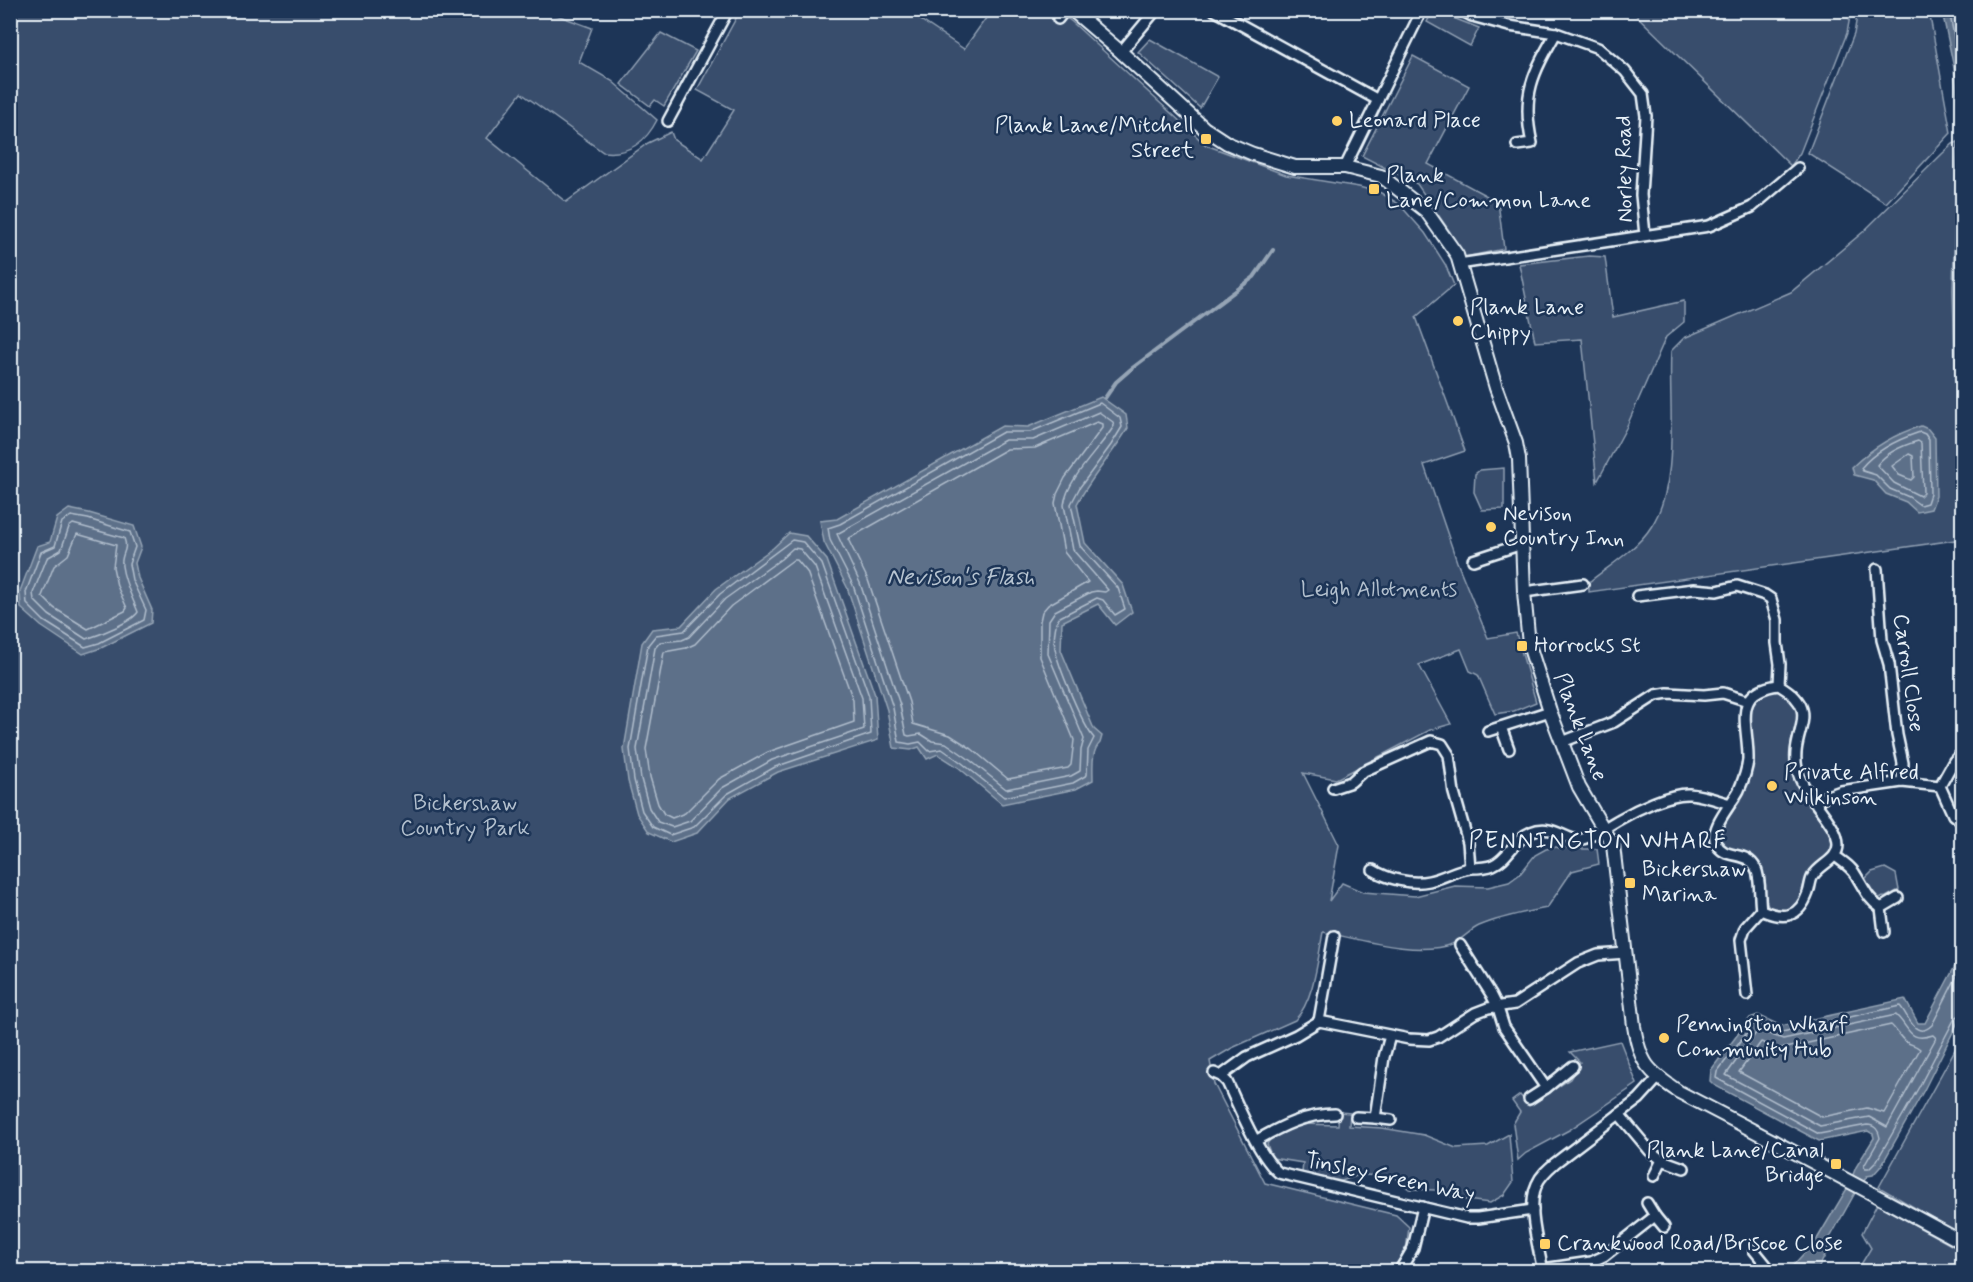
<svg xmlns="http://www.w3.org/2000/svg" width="1973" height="1282" font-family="Mynerve,sans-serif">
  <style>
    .green { fill: #374d6c; stroke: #909fb2; stroke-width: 1.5 }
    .water { fill: #5d7089; stroke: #95a4b5; stroke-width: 1.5 }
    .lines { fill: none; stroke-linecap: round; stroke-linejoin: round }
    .shore { stroke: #b0bdcc; stroke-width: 1.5 }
    .stream { stroke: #95a4b5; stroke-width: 4 }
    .minor-casing { stroke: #e8f1f8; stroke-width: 14 }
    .tertiary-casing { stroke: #e8f1f8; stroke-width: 16 }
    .minor { stroke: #1d3557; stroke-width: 9 }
    .tertiary { stroke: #1d3557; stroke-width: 12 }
    .poi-dot { fill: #ffd166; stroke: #1d3557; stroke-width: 2 }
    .labels { text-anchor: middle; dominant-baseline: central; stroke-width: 5; stroke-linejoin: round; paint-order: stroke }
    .poi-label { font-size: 22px; fill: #e8f1f8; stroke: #1d3557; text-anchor: start }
    .street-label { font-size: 22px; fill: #e8f1f8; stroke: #1d3557 }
    .park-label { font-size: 22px; fill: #b3c0ce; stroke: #1d3557 }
    .water-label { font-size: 24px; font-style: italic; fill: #b7c4d1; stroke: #1d3557 }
    .neighbourhood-label { font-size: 24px; letter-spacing: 1.5px; fill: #e8f1f8; stroke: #1d3557 }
  </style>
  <rect width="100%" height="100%" fill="#1d3557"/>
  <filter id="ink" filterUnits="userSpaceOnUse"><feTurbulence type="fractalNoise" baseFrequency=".0167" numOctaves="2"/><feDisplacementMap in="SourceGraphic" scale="12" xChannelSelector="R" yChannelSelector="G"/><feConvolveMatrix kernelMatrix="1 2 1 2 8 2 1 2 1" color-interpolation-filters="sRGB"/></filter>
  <g filter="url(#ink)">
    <g class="green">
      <path d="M1858,10L1929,11L1951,133L1886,203L1808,153L1854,34Z"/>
      <path d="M10,11H546L592,28L579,62L612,81L657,120C646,142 628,155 603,152L521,93L487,138L566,202L648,143L671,132L674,140L703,159L734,110L697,90L740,11H907L964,49L991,11H1057L1072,22L1206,145L1286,175L1359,187L1381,193L1399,204L1425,233L1445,264L1454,285L1416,317L1465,451L1424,465L1457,562L1488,638L1516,633L1536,702L1514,711L1495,714L1478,675L1470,671L1461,649L1419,665L1451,724L1430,730L1336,779L1303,773L1339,845L1329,901L1342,883L1363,892L1415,896L1455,886L1488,887L1509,882L1520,874L1535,855L1546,849L1556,847L1563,849L1564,847L1572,849H1597L1599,864L1572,871L1547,908C1525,912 1500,917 1479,926C1470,930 1462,940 1452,944C1417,957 1359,939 1323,932C1318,958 1314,1001 1295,1020L1232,1048L1210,1061L1214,1084L1265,1183L1396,1215L1409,1227L1406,1250L1391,1271H11Z"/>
      <path d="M1632,11H1851L1847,33L1800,153L1791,166Z"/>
      <path d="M1432,12H1438L1479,28L1470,46L1427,22Z"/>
      <path d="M661,33L696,51L664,106L655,100L650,106L621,84Z"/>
      <path d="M1150,39L1218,77L1200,108L1138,52Z"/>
      <path d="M1413,56L1469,86L1428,164L1498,202L1504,249L1465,257L1450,232L1417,184L1362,156Z"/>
      <path d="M1958,142L1955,214L1956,400L1962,447V539L1589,592V582C1608,567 1638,548 1651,527C1681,482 1668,404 1671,351L1684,338L1791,292L1863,232L1942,154L1953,144Z"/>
      <path d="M1589,256L1605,257L1613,317L1684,301V322L1666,337L1626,428L1597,482L1582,339L1535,342L1519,264Z"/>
      <path d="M1504,468V509L1482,510L1474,492L1475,474L1480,470Z"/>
      <path d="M1777,691C1810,703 1795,720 1791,743C1790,751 1790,758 1791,766C1793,786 1809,805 1821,821C1824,826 1829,831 1831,836C1832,840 1832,846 1831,850C1826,861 1811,865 1805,881C1800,894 1801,910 1783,911C1756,913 1769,879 1760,865C1747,846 1721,856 1720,834C1720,825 1729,819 1733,811C1741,797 1750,781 1752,765C1757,737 1733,695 1777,691Z"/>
      <path d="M1885,868L1896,874L1899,890L1886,897L1874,898L1864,880L1872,872Z"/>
      <path d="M1962,1037V1235L1879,1187Z"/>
      <path d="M1620,1041L1637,1084L1569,1130L1526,1153L1518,1160L1513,1124L1520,1112L1512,1101L1520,1095L1529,1106L1570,1079L1580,1062L1570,1052Z"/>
      <path d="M1339,1112L1350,1113L1349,1126L1382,1128L1424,1135L1456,1148L1488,1146L1509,1134L1513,1182L1504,1195L1490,1203L1458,1199L1435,1190L1409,1189L1393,1176L1360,1175L1341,1181L1302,1173L1303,1163L1272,1158L1267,1144L1271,1138L1302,1124L1338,1125Z"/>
      <path d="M1877,1204L1962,1251V1271H1857L1871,1248L1862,1233Z"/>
    </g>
    <g class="water">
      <path d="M1942,11H1962V443L1956,400L1953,290L1955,214L1960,127L1954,68Z"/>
      <path d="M1101,397L1126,415L1128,428C1112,455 1091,477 1077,504L1085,543L1123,585L1132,612L1115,625L1098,604L1062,622L1061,650L1094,729L1102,736L1100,743C1091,751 1093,768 1093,780L1076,789L1002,804L958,767L938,754L927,759L919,747L911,750L894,748L887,710L847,587L824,542L820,521L837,519L1002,426L1028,427Z"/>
      <path d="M1921,426L1928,429L1935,438L1936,496L1931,509L1917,512L1906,502L1886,494L1873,480L1854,475L1852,467C1872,448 1894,434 1921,426Z"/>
      <path d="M69,509L89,513L134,526L141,547L135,563L138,578L152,610L151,623L101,648L83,654L41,626L21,608L20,591L37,546L50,542L57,518Z"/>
      <path d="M789,533L806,536L827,560L875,695L878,740L778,772L730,798L697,833L671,842L649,832L637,814L628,781L624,749L642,643L652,629L681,626L716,589L773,548Z"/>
      <path d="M1962,953V1014L1924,1090L1881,1166L1873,1175L1867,1176L1857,1193H1855L1826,1245L1828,1250L1817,1271H1788L1817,1239L1848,1187L1856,1167L1874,1138L1873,1134L1868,1131L1819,1141L1714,1085L1710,1081L1711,1070L1750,1018L1758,1015L1781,1026L1905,999L1918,1023H1925Z"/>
    </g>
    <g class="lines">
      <g class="shore">
        <path d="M1949,10L1960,67L1962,90"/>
        <path d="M1962,179L1959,290L1962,400"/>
        <path d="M1100,403L1120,418L1122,427L1111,445L1080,487L1071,504L1080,546L1118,588L1125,609L1115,615L1103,600L1097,598L1060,617C1054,623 1053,644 1056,653C1060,670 1083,726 1094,738L1088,750L1087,775L1073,783L1004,797L962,763L942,749L929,751L920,742L910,744L899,742L893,708L853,585L830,540L828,528L840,524L1003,432H1030Z"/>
        <path d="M1099,412L1113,422L1114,426C1100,449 1067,478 1064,505L1073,550L1108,590L1105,592L1097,591L1091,592L1055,611L1049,620L1048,654L1084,739L1081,750L1080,771L1071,776L1006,789L966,757L946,743L932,741L921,734L909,736L906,735L900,705L860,583L837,534L1005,440H1033Z"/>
        <path d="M1097,422L1102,424V428L1065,478L1057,494L1055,503L1064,552L1088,582L1048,605L1042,612L1040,621V657L1074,740L1071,765L1068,768L1008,779L972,749L950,735L913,724L909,702L868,580L848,539L1007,449L1035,448Z"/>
        <path d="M1920,432L1925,434L1929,440L1930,494L1927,503L1920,505L1909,497L1890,489L1876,475L1863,471L1861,468C1875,451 1899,439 1920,432Z"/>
        <path d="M1918,441L1921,443L1923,493L1920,496L1894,483L1877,465C1886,453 1904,445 1918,441Z"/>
        <path d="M1909,454L1913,456L1914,477L1911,480L1899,475L1892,466Z"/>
        <path d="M71,516L88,519L130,532L135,547L129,564L132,580L146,610L144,620L99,643L85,647L44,621L27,604L26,592L41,552L55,546L62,522Z"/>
        <path d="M73,524L124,538C129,551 120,554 122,566C124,582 132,597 138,612C132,622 99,635 86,639L49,615L34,600L33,593L47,558L61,550L69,527Z"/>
        <path d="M77,534L116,545L113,567L117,586L127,608L125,611L88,629L54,608L42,596L54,566L68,555Z"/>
        <path d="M792,540L803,542L822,564L869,696L871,734L775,767L727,794L694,827L670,835L653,827L642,811L634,780L630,749L648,645L656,635L684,631L720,594Z"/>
        <path d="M793,548L800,549L815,567L862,698L864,729L772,760L722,788L690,821L672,827L658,822L649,808L641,779L637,749L655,648L660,642L682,640L689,637L725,599L781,559Z"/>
        <path d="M793,560H797L807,572L853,700L854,722L768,752L719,779L685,813L672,818L664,814L658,804L650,777L646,749L664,652L686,648L695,644L731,606Z"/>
        <path d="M1962,966L1932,1025C1915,1041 1909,1016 1900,1006L1782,1032L1756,1021L1717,1072L1716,1078L1819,1134L1867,1125C1875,1125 1879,1131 1880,1138L1864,1166L1865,1169H1869L1876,1162L1919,1087L1955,1018L1962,1014"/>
        <path d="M1896,1015C1910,1028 1908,1043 1933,1035L1936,1038L1887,1127L1869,1117L1820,1126L1726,1075L1758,1030L1783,1039Z"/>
        <path d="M1891,1025C1896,1029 1899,1037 1906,1042C1911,1045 1916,1045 1920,1049L1884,1113L1867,1108L1822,1117L1739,1072L1761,1042L1776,1048H1785Z"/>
      </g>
      <path class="stream" d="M1105,398L1116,382L1131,369L1254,277L1273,250"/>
      <defs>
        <g id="minor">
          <path d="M1214,10L1378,100"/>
          <path d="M1461,10L1472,16L1509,26L1556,33L1598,48L1625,71L1643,94L1646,116L1641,195L1645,235"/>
          <path d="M1058,19L1065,10"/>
          <path d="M1121,52L1156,10"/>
          <path d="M668,121L728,10"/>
          <path d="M1517,145L1532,143C1521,95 1533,73 1556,33"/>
          <path d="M1345,167L1422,10"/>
          <path d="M1459,264L1709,226L1752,207L1798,168"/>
          <path d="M1473,560L1522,544"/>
          <path d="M1877,569L1882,640L1889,664L1897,735L1903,763L1902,782"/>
          <path d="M1524,592L1583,584"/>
          <path d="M1637,596L1694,589L1717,591L1737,586L1765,595L1771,599L1777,620V643L1780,664L1779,685"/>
          <path d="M1779,685C1825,712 1789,731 1797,769C1802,795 1838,822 1838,845C1838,860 1820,864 1813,876C1810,880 1810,888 1808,893C1799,918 1784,920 1761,910C1759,897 1761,879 1756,869C1747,849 1724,861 1716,843C1709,828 1732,804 1739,790C1743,781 1747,770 1748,760C1749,726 1730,691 1779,685Z"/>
          <path d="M1501,727L1509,749"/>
          <path d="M1488,731L1550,711"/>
          <path d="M1562,742L1614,722L1656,695L1668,693L1704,695L1723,693L1748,701"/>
          <path d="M1940,786L1954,761L1962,753"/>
          <path d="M1333,788L1351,782L1362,772L1431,741L1442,744L1449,755L1454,793L1468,842L1470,868C1478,868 1486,868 1493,865C1508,859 1515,838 1531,832C1554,822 1568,844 1583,839C1597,835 1608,825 1620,819C1637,809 1670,793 1689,794C1703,795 1717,800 1730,804"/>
          <path d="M1813,801L1841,791L1902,782L1940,786L1953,815L1962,822"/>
          <path d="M1835,856C1843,862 1853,868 1857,877C1865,890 1868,899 1881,908L1898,898"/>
          <path d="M1373,870C1388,879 1411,885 1429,881C1444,878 1455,870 1470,868"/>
          <path d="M1881,908L1884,932"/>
          <path d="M1460,945L1491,994L1498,1008L1504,1027L1546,1088L1573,1066"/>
          <path d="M1747,995L1741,940L1745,928L1761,910"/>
          <path d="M1319,1021L1409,1039L1429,1040L1438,1037L1475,1013L1488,1008L1515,1004L1578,963L1598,955L1626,953"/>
          <path d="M1214,1073L1221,1076L1227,1082C1239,1107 1259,1157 1279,1173L1467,1218H1478L1533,1210"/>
          <path d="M1221,1076L1247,1057L1296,1035L1319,1021L1334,936"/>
          <path d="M1529,1099L1546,1088"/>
          <path d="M1619,1114L1650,1151L1662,1160L1684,1168"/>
          <path d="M1356,1117L1375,1118L1384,1057L1390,1036"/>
          <path d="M1375,1118L1391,1120"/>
          <path d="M1257,1140C1282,1126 1305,1114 1335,1114"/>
          <path d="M1654,1176L1662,1160"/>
          <path d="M1655,1216L1664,1227"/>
          <path d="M1754,1250L1767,1266L1760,1272"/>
          <path d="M1543,1269L1591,1262L1604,1256L1655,1216L1647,1203"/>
          <path d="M1399,1272L1413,1248L1423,1207"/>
          <path d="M1543,1272C1539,1247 1526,1207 1537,1184C1541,1175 1548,1169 1555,1163L1639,1099L1658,1078"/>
        </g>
        <path id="tertiary" d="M1072,10L1121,52L1204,128L1227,143L1253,154L1295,167H1345L1381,176L1426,211L1457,255L1496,388L1516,443L1519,459L1524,592L1529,645L1550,711L1579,787L1613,845L1634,1026C1640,1064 1648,1071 1679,1092C1774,1141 1868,1191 1962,1242"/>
      </defs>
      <use href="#minor" class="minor-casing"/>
      <use href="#tertiary" class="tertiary-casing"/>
      <use href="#minor" class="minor"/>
      <use href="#tertiary" class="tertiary"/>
    </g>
  </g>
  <g class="poi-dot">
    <circle cx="1337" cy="121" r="6"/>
    <rect x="1200" y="133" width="12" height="12" rx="3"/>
    <rect x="1368" y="183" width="12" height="12" rx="3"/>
    <circle cx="1458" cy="321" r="6"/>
    <circle cx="1491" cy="527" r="6"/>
    <rect x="1516" y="640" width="12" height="12" rx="3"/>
    <circle cx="1772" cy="786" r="6"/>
    <rect x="1624" y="877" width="12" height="12" rx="3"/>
    <circle cx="1664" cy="1038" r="6"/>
    <rect x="1830" y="1158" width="12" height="12" rx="3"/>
    <rect x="1539" y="1238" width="12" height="12" rx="3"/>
  </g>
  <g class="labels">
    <g class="poi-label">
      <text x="1349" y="121">Leonard Place</text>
      <text x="1194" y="126" text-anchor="end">Plank Lane/Mitchell<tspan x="1194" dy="25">Street</tspan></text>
      <text x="1386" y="176">Plank<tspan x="1386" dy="25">Lane/Common Lane</tspan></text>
      <text x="1470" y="308">Plank Lane<tspan x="1470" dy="25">Chippy</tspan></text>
      <text x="1503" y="514">Nevison<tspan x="1503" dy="25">Country Inn</tspan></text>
      <text x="1534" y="646">Horrocks St</text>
      <text x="1784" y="773">Private Alfred<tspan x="1784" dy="25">Wilkinson</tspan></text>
      <text x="1642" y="870">Bickershaw<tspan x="1642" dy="25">Marina</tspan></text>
      <text x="1676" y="1025">Pennington Wharf<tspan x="1676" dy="25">Community Hub</tspan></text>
      <text x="1824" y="1151" text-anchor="end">Plank Lane/Canal<tspan x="1824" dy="25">Bridge</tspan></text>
      <text x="1557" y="1244">Crankwood Road/Briscoe Close</text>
    </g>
    <g class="street-label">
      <text transform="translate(1625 169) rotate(-91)">Norley Road</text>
      <text transform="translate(1908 673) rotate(82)">Carroll Close</text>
      <text transform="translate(1580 727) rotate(69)">Plank Lane</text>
      <text transform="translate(1390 1178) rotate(12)">Tinsley Green Way</text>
    </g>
    <g class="park-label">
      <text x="1379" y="590">Leigh Allotments</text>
      <text x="465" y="804">Bickershaw<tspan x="465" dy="25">Country Park</tspan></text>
    </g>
    <g class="water-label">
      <text x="961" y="577">Nevison's Flash</text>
    </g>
    <g class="neighbourhood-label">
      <text x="1598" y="841">PENNINGTON WHARF</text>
    </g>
  </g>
  <rect width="1973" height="1282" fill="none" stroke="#1d3557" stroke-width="36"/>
  <rect x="18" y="18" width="1937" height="1246" fill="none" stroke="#e8f1f8" stroke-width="2" filter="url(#ink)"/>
</svg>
